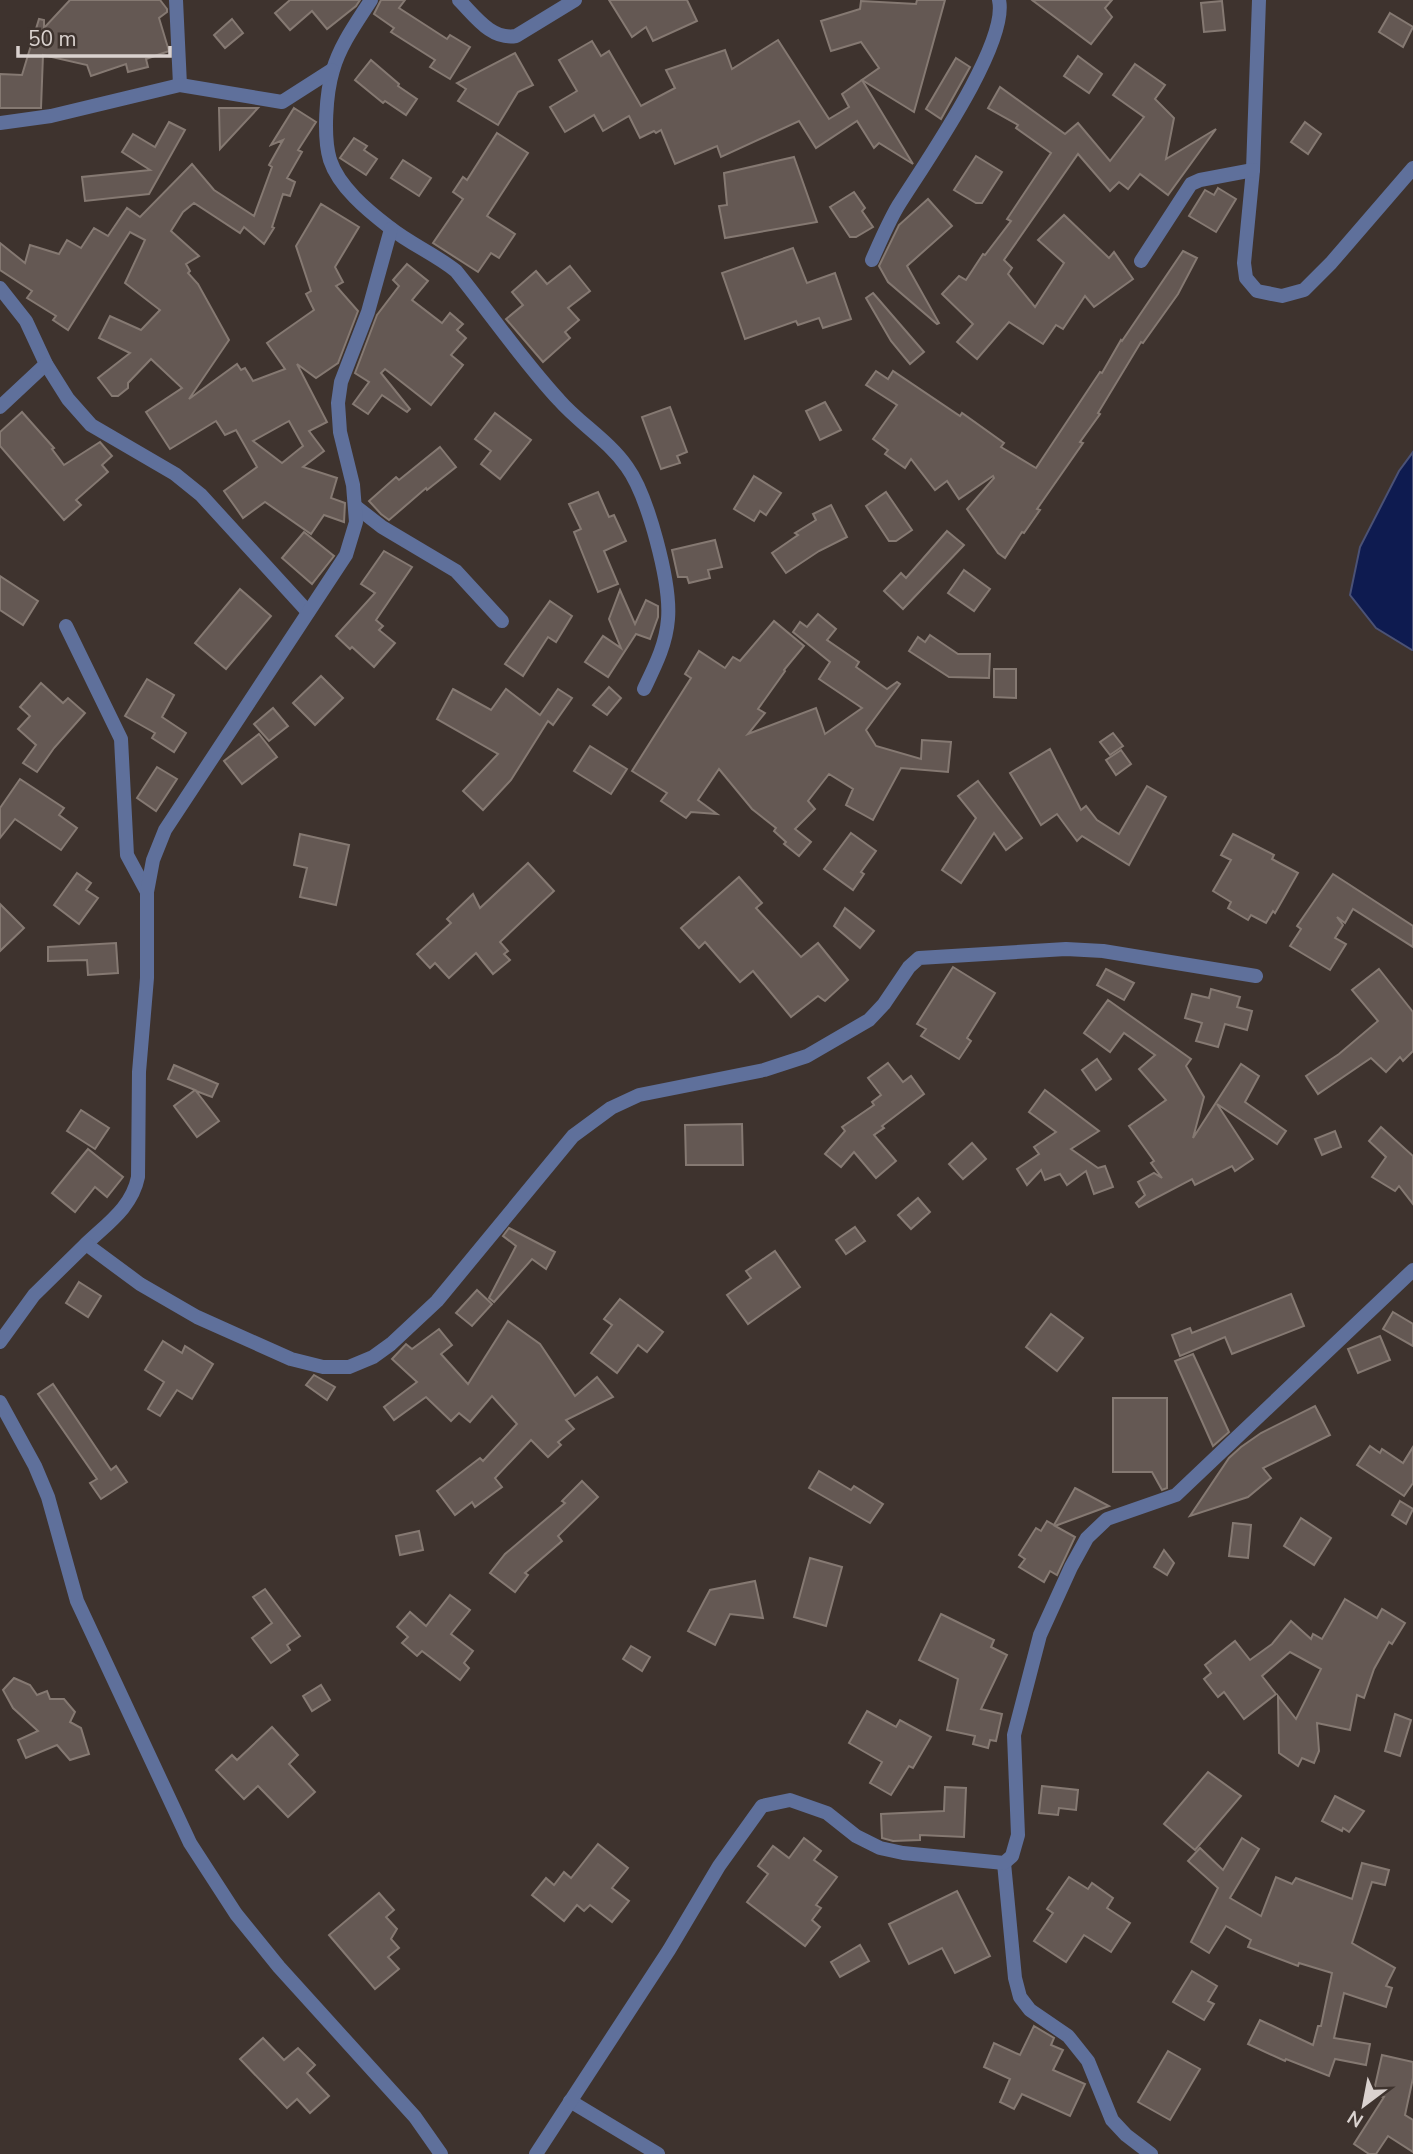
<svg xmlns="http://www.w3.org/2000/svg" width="1413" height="2154" font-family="'Nunito Sans',sans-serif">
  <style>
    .water { fill: #0e1b50; stroke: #4b5276; stroke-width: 2 }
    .building { fill: #645853; stroke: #857972; stroke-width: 2; fill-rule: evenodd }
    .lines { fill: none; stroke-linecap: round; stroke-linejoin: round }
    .minor { stroke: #5f709b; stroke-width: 14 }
  </style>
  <rect width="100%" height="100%" fill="#3e332e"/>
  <path class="water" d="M1413,452V650H1412L1376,628L1350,595L1360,547L1399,471Z"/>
  <g class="building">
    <path d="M70,0H160L167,9V12L159,18L169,51L146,59L148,67L128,72L126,64L91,76L87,65L43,55L41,108H0V74L22,75L39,19L44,20V28Z"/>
    <path d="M290,0H360L356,6L327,29L312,11L290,30L275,13Z"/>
    <path d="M381,0H405L399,8L447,39L450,35L470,47L450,79L430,67L435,60L391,32L394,28L374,14Z"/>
    <path d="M609,0H687L697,21L653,41L646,27L632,37Z"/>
    <path d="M917,0H945L914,112L862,80L879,68L861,42L831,51L821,21L860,9L861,1L916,4Z"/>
    <path d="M1032,0H1112L1105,8L1112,17L1091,44Z"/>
    <path d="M1222,1L1225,30L1204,32L1201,3Z"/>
    <path d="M1390,13L1413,27L1403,47L1379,32Z"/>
    <path d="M232,19L243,33L225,48L214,35Z"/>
    <path d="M778,40L829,119L849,107L842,94L862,80L913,164L879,143L874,148L857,121L816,148L799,121L721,157L717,146L675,164L661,130L656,133L654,131L640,138L629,116L603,131L594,115L565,132L550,107L577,91L559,60L592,41L601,56L609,51L641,106L675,88L666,70L725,50L732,69Z"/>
    <path d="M515,53L533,85L518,92L498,125L458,101L466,89L457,83Z"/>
    <path d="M1078,56L1102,74L1089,93L1064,76Z"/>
    <path d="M956,58L970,67L941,119L926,109Z"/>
    <path d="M371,60L399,84L398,86L417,99L406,115L385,101L383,103L355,80Z"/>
    <path d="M1135,64L1165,85L1155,99L1174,118L1166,159L1216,129L1168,195L1140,174L1128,189L1119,182L1110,191L1078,154L1004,260L1012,268L1008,274L1035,307L1064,263L1038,240L1064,215L1109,258L1114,252L1133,279L1094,307L1085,296L1063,329L1056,325L1043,344L1009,322L977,359L957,342L973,324L942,294L959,276L966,280L983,254L985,255L1011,221L1007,219L1051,153L1016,128L1018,125L988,108L1000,87L1065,134L1078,123L1110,161L1144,117L1113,95Z"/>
    <path d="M219,108H258L220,149Z"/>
    <path d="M294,108L316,122L298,150L302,152L287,178L295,182L290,196L283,194L272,227L274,228L264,244L244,227L240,233L194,203L183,212L171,231L199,256L186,264L190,271L188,273L198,284L229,340L189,399L237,364L241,370L245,368L253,381L285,369L267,343L314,310L306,294L311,291L296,246L321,204L359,227L335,267L343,282L336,286L358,311L338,363L316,378L297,364L327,422L309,431L324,451L303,467L337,478L331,498L345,503L344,522L324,515L311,534L265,502L243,518L224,491L257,467L236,430L225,435L216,421L170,449L146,412L182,388L151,359L128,383V388L118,396H112L98,378L130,353L99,338L110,316L141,330L160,310L125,283L145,240L130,232L68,330L53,320L56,316L27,298L32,291L0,270V243L25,263L30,245L59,254L67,240L81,248L94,228L108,236L127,208L140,217L192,164L214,190L254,216L272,167L269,165L283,140L271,145ZM289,421L303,446L282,463L253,441Z"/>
    <path d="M169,122L185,130L149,194L85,201L82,177L150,170L122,152L133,134L155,147Z"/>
    <path d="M1305,122L1321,134L1308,154L1291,142Z"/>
    <path d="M497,133L528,153L487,216L515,234L499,258L491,253L478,272L433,243L463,199L453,192L463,177L467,180Z"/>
    <path d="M354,138L367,146L364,150L377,159L366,175L340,158Z"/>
    <path d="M976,156L1002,172L982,203H976L954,190Z"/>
    <path d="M794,157L817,222L725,238L719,206L727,205L724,173Z"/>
    <path d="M403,160L431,178L419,196L391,178Z"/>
    <path d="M1218,188L1236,199L1216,232L1189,216L1205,190L1214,195Z"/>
    <path d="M854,192L865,208L862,211L873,227L856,237H850L830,207Z"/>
    <path d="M928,199L952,226L907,266L939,323L937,324L888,282L879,266L899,225Z"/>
    <path d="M793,248L807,283L835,273L851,319L823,328L819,318L798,325L796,321L745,339L722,273Z"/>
    <path d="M1183,251L1197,258L1178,294L1143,343L1141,342L1098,413L1100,414L1080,442L1083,443L1037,509L1040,510L1024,533L1022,532L1005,558L998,553L967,509L994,478L993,476L959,499L947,481L935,490L911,459L905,468L885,454L888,450L873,439L897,405L866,385L876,371L888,379L893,371L960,416L962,413L1004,443L1001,447L1036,468L1100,372L1102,373L1121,340L1122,341Z"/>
    <path d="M407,264L428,281L412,300L442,323L450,313L463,324L457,330L466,338L451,355L463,365L431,405L385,369L381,373L410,409L407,412L382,395L368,414L353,404L369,382L355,373L377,315L399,286L393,280Z"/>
    <path d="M570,266L590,291L568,308L579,320L565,332L570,338L543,362L506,319L523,305L512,292L536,271L547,284Z"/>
    <path d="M873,293L924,352L910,364L891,341L866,298Z"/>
    <path d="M825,402L841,430L820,440L806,411Z"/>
    <path d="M670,407L687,452L677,456L680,463L661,469L642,417Z"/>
    <path d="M22,412L54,448L52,449L64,465L100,442L112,456L102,465L108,472L76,500L81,505L64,520L0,446V432Z"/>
    <path d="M495,413L531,440L500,479L481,464L491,451L475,439Z"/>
    <path d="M440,447L456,467L427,490L426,488L389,520L381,514L369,501L396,477L399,480Z"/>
    <path d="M754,476L781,493L766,515L760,511L754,521L734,509Z"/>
    <path d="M598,492L609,517L614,515L626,541L604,551L618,584L598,592L574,532L581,529L569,504Z"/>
    <path d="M886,492L912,530L896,541H889L866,506Z"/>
    <path d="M831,505L847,537L819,551L786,573L772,553L798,535L795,533L816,520L813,514Z"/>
    <path d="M947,531L964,545L903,609L884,591L901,573L906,578Z"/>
    <path d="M304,532L334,556L312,584L282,558Z"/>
    <path d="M715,540L722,567L708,570L710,578L689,583L687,577H678L672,550Z"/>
    <path d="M384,551L412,567L376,620L383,626L379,630L395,643L374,667L352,647L350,649L336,636L375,593L361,584Z"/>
    <path d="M964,570L990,589L974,611L948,593Z"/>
    <path d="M0,576L38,601L23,625L0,610Z"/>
    <path d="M240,589L271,616L226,669L195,643Z"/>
    <path d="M620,590L635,624L646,600L658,606V617L650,639L636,634L608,677L585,662L603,636L621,648L609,619Z"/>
    <path d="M550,601L572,616L556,642L548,637L523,676L505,664Z"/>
    <path d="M818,614L836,629L827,640L859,662L856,667L887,689L897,682L900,684L866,730L876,746L921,759L922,740L951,742L948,772L901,768L873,820L846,805L853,789L829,774L808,801L815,809L795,829L811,842L799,856L784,844L786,842L774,831L776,828L752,809L719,769L698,800L717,814L691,812L686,818L661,801L667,793L632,771L691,678L685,674L699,651L725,668L733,657L740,661L774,621L804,646L784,670L785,671L758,709L765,713L748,734L816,708L825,734L862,708L819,679L830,662L793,632L800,622L807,627Z"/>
    <path d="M930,635L958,654H990L989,678L949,677L909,651L918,637L925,642Z"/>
    <path d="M994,669H1016V698L994,697Z"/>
    <path d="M321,676L343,698L315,725L293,703Z"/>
    <path d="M147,679L174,695L162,717L186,733L174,752L152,738L155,733L125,716Z"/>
    <path d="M41,683L63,703L68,698L85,713L54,748L37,772L23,763L36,745L18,729L30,716L20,707Z"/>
    <path d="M609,687L621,698L607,715L593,705Z"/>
    <path d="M453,689L491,710L506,689L540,715L558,689L572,698L553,725L548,721L511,780L483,810L463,791L498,754L437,719Z"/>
    <path d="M273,708L288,726L269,741L254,724Z"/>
    <path d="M1113,733L1123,746L1110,755L1100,742Z"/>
    <path d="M259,734L277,757L242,784L224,761Z"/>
    <path d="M590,746L627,769L611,794L574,771Z"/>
    <path d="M1050,749L1081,810L1086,806L1097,820L1119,834L1147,786L1166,797L1129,865L1082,836L1077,841L1057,814L1041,825L1010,773Z"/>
    <path d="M1121,750L1131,764L1116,775L1106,760Z"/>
    <path d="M157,767L177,779L156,811L137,798Z"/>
    <path d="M20,779L64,808L59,815L77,828L61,850L15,819L0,838V808Z"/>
    <path d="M978,781L1022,838L1006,850L994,833L961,883L942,870L976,818L958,796Z"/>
    <path d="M851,833L876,851L861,872L864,874L853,890L824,869Z"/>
    <path d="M300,834L349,845L336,905L300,897L307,868L294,865Z"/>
    <path d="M1233,834L1274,855L1272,859L1298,873L1275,913L1273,911L1266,923L1251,915L1248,920L1228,908L1231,902L1213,891L1231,860L1221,855Z"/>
    <path d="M528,863L554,891L500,942L508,951L504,954L510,960L493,974L476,953L449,978L435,963L430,968L417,954L451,923L447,919L473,894L480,908Z"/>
    <path d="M77,873L91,883L86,890L98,898L79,924L54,905Z"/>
    <path d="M1333,874L1413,926V947L1353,909L1345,923L1337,917L1343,925L1335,938L1346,944L1330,970L1290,946L1301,929L1297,926Z"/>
    <path d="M739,877L762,903L756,908L801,957L818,943L848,980L825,1001L818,996L791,1017L753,971L740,982L705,942L699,948L681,928Z"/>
    <path d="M0,904L24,928L0,951Z"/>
    <path d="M845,908L874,931L860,948L834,926Z"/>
    <path d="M116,943L118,973L88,975L87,960L48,961V947Z"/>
    <path d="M953,967L995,993L967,1038L971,1041L959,1059L921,1036L926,1029L917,1024Z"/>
    <path d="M1106,969L1134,983L1124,1000L1097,985Z"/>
    <path d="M1379,969L1413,1012V1051L1403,1061L1400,1057L1386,1072L1371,1058L1318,1094L1306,1076L1339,1054L1378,1021L1352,990Z"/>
    <path d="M1211,989L1240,997L1237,1007L1252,1011L1247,1030L1225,1024L1218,1047L1196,1041L1202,1023L1185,1018L1192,994L1209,998Z"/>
    <path d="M1108,1000L1191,1059L1186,1066L1204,1097L1193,1138L1241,1064L1259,1076L1245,1102L1286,1131L1277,1144L1217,1104L1253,1159L1235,1171L1232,1166L1195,1185L1192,1179L1139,1207L1136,1203L1145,1195L1138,1182L1154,1173L1162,1178L1151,1163L1154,1161L1129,1126L1166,1100L1139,1069L1155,1055L1124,1033L1110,1052L1084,1033Z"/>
    <path d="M1097,1059L1111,1079L1096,1090L1082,1070Z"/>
    <path d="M888,1063L903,1082L911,1076L924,1094L882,1126L884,1128L874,1135L896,1161L876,1178L854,1152L841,1167L825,1154L845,1131L842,1127L874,1105L872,1102L881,1095L868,1078Z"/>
    <path d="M174,1065L218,1084L212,1097L196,1091L219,1121L197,1137L174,1106L195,1090L168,1079Z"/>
    <path d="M1045,1090L1099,1131L1071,1149L1098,1168L1105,1166L1113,1187L1094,1194L1086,1171L1067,1185L1060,1174L1045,1180L1041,1170L1027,1185L1017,1169L1039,1154L1034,1147L1056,1132L1029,1112Z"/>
    <path d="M81,1110L109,1128L95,1149L67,1131Z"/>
    <path d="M742,1124L743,1165H686L685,1125Z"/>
    <path d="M1381,1127L1413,1156V1204L1399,1186L1395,1191L1372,1177L1386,1157L1369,1141Z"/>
    <path d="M1335,1131L1341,1147L1322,1155L1315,1139Z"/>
    <path d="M972,1143L986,1159L963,1179L949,1164Z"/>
    <path d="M88,1149L123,1177L107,1197L95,1187L75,1212L52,1193Z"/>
    <path d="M918,1198L930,1212L911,1229L898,1215Z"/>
    <path d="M855,1227L865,1241L846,1254L836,1240Z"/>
    <path d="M509,1228L555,1252L546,1269L532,1259L494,1302L489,1298L516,1246L503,1236Z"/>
    <path d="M775,1251L800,1287L748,1324L727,1295L751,1278L746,1271Z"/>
    <path d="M79,1282L101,1296L88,1317L66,1303Z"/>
    <path d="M477,1290L492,1304L472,1326L456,1313Z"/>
    <path d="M1291,1294L1304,1326L1232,1354L1225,1337L1180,1356L1172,1335L1190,1328L1192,1333Z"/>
    <path d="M620,1299L663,1332L647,1352L638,1345L617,1373L591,1353L612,1325L604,1319Z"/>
    <path d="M1393,1312L1413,1324V1346L1383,1329Z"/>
    <path d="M1051,1314L1083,1338L1057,1371L1026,1347Z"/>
    <path d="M508,1321L540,1344L575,1396L597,1377L613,1397L566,1420L574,1429L558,1442L561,1445L548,1457L531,1440L495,1478L502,1487L475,1507L472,1502L455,1515L437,1491L480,1458L483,1461L517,1424L492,1396L470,1422L459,1413L451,1421L426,1397L394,1420L384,1407L417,1382L392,1359L406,1344L412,1349L439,1329L452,1345L441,1354L468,1384Z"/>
    <path d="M1380,1336L1390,1360L1358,1373L1348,1349Z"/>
    <path d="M163,1341L182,1353L185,1346L213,1364L192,1399L177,1390L160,1416L148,1409L164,1382L145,1370Z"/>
    <path d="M1193,1354L1229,1432L1213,1446L1175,1361Z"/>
    <path d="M314,1375L335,1387L327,1400L306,1385Z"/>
    <path d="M53,1384L111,1470L116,1466L127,1482L101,1499L90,1483L97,1479L38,1394Z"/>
    <path d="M1113,1398H1167V1488L1162,1490L1152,1472H1113Z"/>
    <path d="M1315,1406L1330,1435L1263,1468L1271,1478L1248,1497L1190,1516L1229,1458L1241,1447L1261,1433Z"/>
    <path d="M1370,1446L1380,1453L1382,1449L1403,1463L1413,1447V1483L1404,1496L1357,1465Z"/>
    <path d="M819,1471L851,1490L854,1486L883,1504L870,1523L809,1488Z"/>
    <path d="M582,1481L598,1497L558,1536L562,1541L525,1573L528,1575L515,1592L490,1573L505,1554L565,1503L562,1501Z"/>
    <path d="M1075,1488L1109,1506L1055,1526L1075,1537L1057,1575L1050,1571L1044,1582L1019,1567L1025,1559L1019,1555L1036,1528L1041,1531L1047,1521L1054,1525Z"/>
    <path d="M1400,1501L1413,1509L1406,1524L1392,1515Z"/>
    <path d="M1301,1518L1331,1538L1314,1565L1284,1546Z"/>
    <path d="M1233,1523L1251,1525L1248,1558L1229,1556Z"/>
    <path d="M419,1531L423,1550L400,1555L396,1536Z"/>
    <path d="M1164,1550L1174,1563L1167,1575L1154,1567Z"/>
    <path d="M810,1558L842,1567L826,1626L794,1617Z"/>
    <path d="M755,1581L763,1618L730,1614L715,1645L688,1631L710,1590Z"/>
    <path d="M265,1589L300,1636L287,1645L290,1650L271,1663L252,1638L272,1623L253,1597Z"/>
    <path d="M450,1595L470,1610L451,1634L473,1651L464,1663L469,1668L460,1680L422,1651L417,1656L402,1643L408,1637L397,1627L410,1612L426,1626Z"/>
    <path d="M1345,1599L1377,1618L1382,1609L1405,1623L1392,1644L1389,1642L1374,1669L1364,1698L1357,1695L1350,1730L1317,1723L1319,1751L1314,1763L1302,1758L1298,1766L1279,1753L1278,1696L1296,1719L1321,1669L1290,1652L1262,1676L1276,1694L1244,1719L1224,1692L1218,1697L1204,1679L1211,1673L1205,1665L1235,1641L1250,1660L1272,1644L1291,1621L1311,1639L1313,1634L1322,1639Z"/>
    <path d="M941,1614L994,1640L991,1647L1007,1655L981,1709L1002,1714L996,1741L990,1740L988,1748L973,1744L975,1736L947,1730L958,1679L919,1660Z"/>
    <path d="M631,1646L650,1657L642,1671L623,1659Z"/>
    <path d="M14,1678L30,1685L37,1695L47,1691L50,1699H64L75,1712L70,1722L81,1728L89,1754L70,1760L57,1745L26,1758L18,1740L38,1731L13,1708L3,1690Z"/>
    <path d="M321,1685L330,1700L312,1711L303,1696Z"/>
    <path d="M867,1711L896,1727L900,1720L931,1737L913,1768L909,1766L891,1795L870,1783L882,1762L849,1743Z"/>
    <path d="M1395,1714L1411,1720L1400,1756L1385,1751Z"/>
    <path d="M272,1727L298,1755L289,1764L315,1792L288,1817L258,1786L244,1799L216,1770L232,1755L237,1760Z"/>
    <path d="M1208,1772L1241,1796L1195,1850L1164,1824Z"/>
    <path d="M1042,1786L1078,1790L1076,1810L1059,1808L1058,1815L1039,1813Z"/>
    <path d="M945,1787L966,1788L964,1837L920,1835V1840L893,1841L882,1838L881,1814L944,1811Z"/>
    <path d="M1335,1796L1364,1811L1349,1832L1343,1828L1342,1831L1322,1821Z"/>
    <path d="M804,1838L821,1851L814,1860L837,1877L816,1905L821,1908L812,1920L820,1927L805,1946L747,1902L768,1874L758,1866L773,1846L789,1858Z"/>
    <path d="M1242,1838L1259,1849L1230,1898L1261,1916L1276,1877L1292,1884L1296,1878L1352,1899L1362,1863L1389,1870L1385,1885L1372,1882L1352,1943L1395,1968L1386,1986L1392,1988L1386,2007L1344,1993L1334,2038L1370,2044L1366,2065L1335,2059L1329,2076L1286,2059L1285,2061L1248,2044L1260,2020L1313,2045L1318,2026H1321L1332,1973L1299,1963L1298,1966L1248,1947L1251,1940L1226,1926L1209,1953L1191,1942L1218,1888L1188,1861L1200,1848L1223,1870Z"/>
    <path d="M598,1844L628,1868L612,1888L629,1901L612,1922L590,1905L584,1911L577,1905L564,1921L532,1895L546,1878L554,1885L564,1872L571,1878Z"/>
    <path d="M1069,1877L1088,1889L1092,1883L1113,1898L1107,1908L1130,1923L1111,1952L1084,1935L1066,1962L1034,1941L1053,1913L1047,1909Z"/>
    <path d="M957,1891L990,1956L955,1973L942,1948L909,1964L889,1924Z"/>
    <path d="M379,1893L394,1910L386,1917L397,1929L391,1939L399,1948L388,1957L399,1969L375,1989L329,1935Z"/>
    <path d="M860,1945L869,1961L840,1977L831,1962Z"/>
    <path d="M1192,1971L1217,1986L1208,2001L1214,2004L1204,2020L1173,2002Z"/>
    <path d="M1034,2026L1054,2038L1051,2045L1063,2050L1053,2070L1085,2084L1070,2116L1022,2094L1014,2109L1000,2102L1010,2079L984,2067L994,2043L1020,2055Z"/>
    <path d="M263,2038L284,2060L298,2048L315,2065L307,2073L329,2096L310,2113L297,2099L287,2108L240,2059Z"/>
    <path d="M1168,2051L1200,2069L1170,2120L1138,2102Z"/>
    <path d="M1382,2055L1413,2062V2078L1405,2115L1413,2120V2152L1388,2136L1376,2154H1369L1354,2144L1384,2097L1373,2095Z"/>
  </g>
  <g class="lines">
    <g class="minor">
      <path d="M176,0L180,85"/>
      <path d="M371,0C357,22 340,45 333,70C326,93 323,137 330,160C339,187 367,210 389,227C410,244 435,254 456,271C490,313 522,360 559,400C580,424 608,440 627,467C648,496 671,583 668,619C666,645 655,666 644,689"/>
      <path d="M459,0C475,16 491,40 516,36L575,0"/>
      <path d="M1259,0L1253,170L1244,263L1246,278L1257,291L1282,296L1304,290L1331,263L1413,168"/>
      <path d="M0,123L51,116L180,85L282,102L332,70"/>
      <path d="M872,260C880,242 888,223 898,206C923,166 1009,44 999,0"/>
      <path d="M1141,261L1191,184L1200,180L1253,170"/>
      <path d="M0,288L26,321L46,364L68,399L91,425L175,474L201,495L308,612"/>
      <path d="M0,407L46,364"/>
      <path d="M355,506L382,527L456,571L502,621"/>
      <path d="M66,626L121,739L127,855L147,892"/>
      <path d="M86,1244C108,1223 132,1207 138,1177L139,1072L147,978V892L153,860L165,830L346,555L356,522L353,485L340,432L338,403L341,382L368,312L391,229"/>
      <path d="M0,1342L34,1295L86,1244L140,1284L197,1317L291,1359L323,1367H349L373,1357L391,1344L437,1301L573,1136L611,1108L639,1095L764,1070L807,1056L869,1020L884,1004L909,967L919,958L1066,949L1103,951L1256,976"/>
      <path d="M0,1402L35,1466L48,1497L77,1601L190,1843L236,1914L279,1967L415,2117L441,2154"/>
      <path d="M1004,1863L1015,1978L1020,1997L1030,2010L1068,2036L1088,2061L1112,2120L1126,2135L1151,2154"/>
      <path d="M570,2101L658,2154"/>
      <path d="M536,2154L669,1950L719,1866L762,1806L790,1800L827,1813L856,1836L880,1848L903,1853L1004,1863L1012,1856L1018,1835L1014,1735L1040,1635L1071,1567L1087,1538L1107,1519L1176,1495L1413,1270"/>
    </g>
  </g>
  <g transform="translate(1364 2105) rotate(212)" stroke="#3e332e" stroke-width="5" paint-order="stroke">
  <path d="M0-5L12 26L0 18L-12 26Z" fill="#dad2cf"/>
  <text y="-10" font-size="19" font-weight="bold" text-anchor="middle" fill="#dad2cf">N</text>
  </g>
  <path d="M18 46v10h152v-10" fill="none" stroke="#dad2cf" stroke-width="3.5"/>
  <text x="28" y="46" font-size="21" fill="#dad2cf" stroke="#3e332e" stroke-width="5" paint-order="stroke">50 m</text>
</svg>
